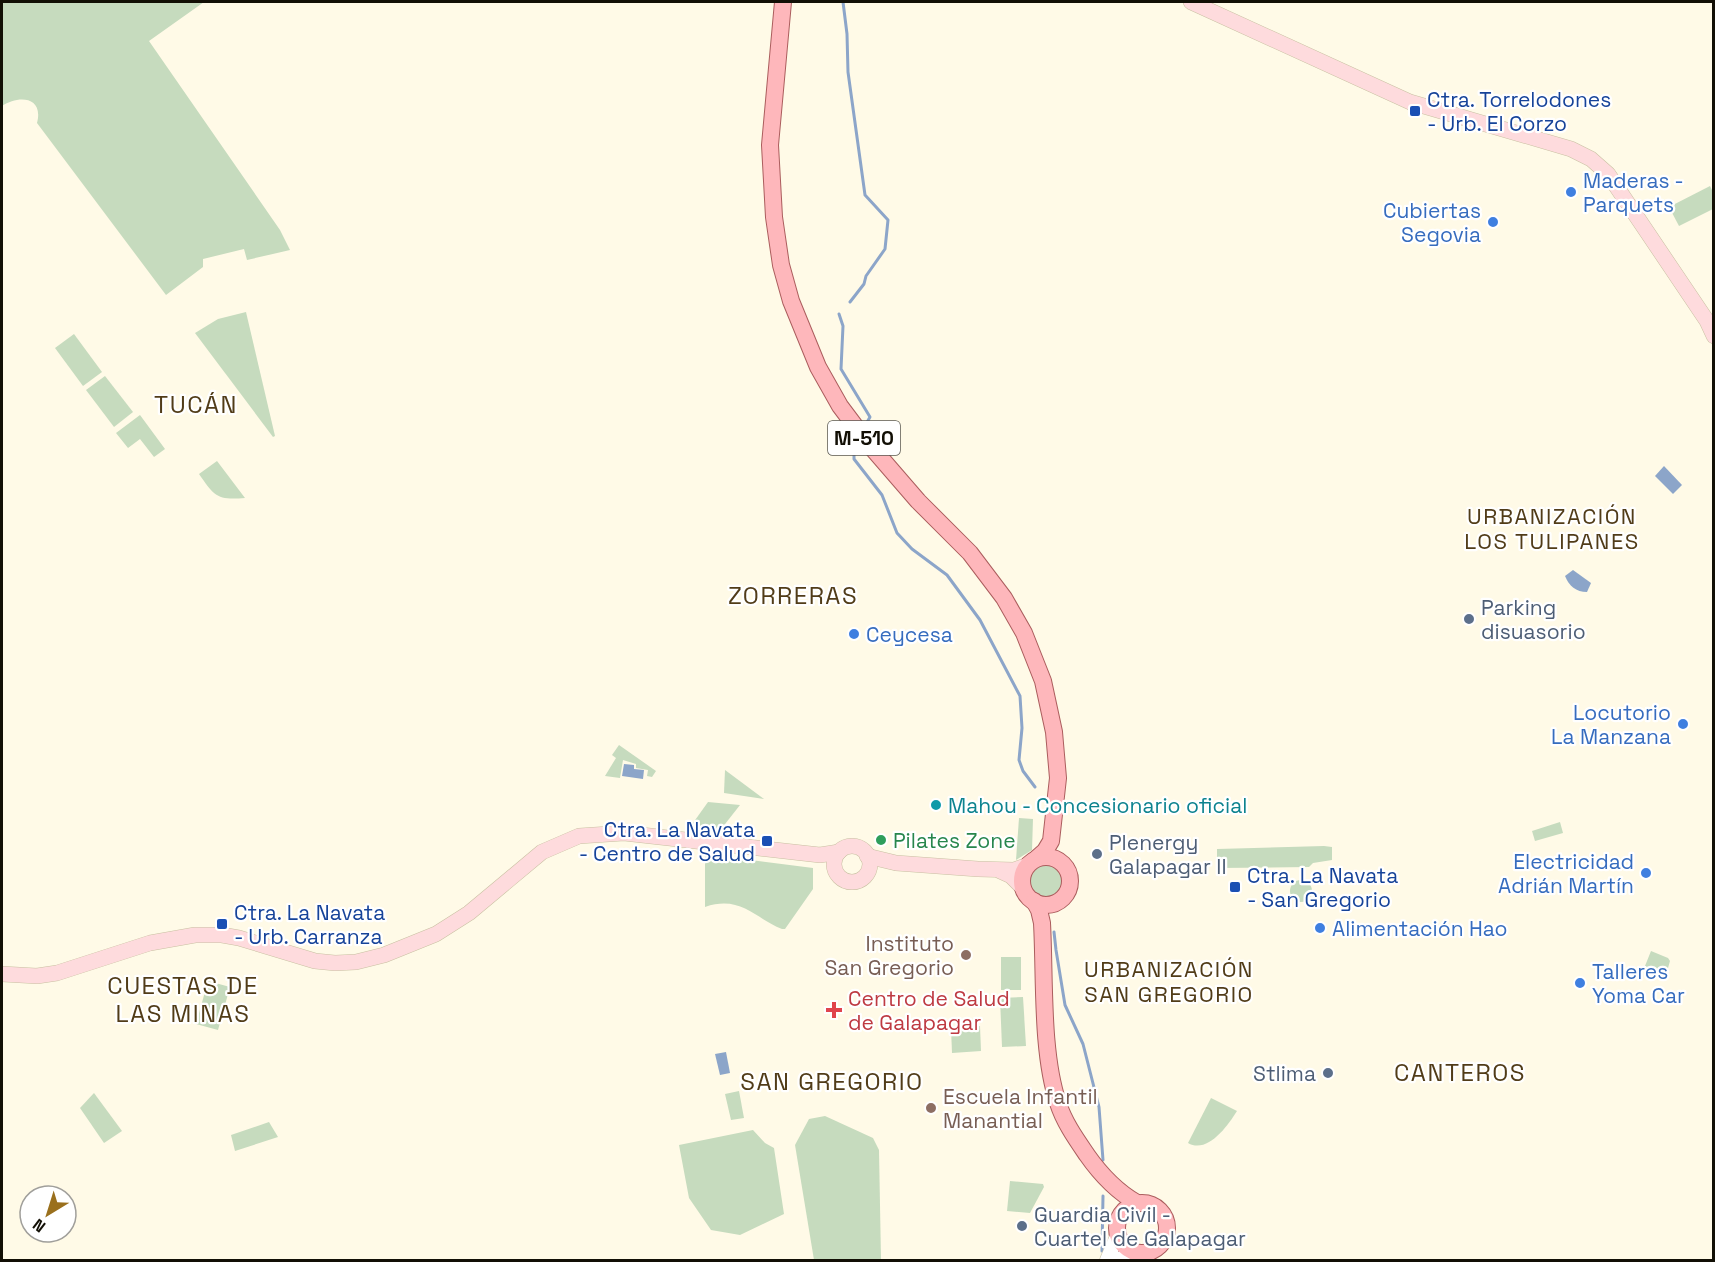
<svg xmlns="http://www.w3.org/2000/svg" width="1715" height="1262" font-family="'Space Grotesk',sans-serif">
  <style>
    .green { fill: #c6dbbe }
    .water { fill: #8ca5c9 }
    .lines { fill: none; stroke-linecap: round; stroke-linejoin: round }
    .stream { stroke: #8ca5c9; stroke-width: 3 }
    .tertiary-casing { stroke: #c9c0a2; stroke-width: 15 }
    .secondary-casing { stroke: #c9c0a2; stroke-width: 16 }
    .primary-casing { stroke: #ab5d5d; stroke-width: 18 }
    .tertiary { stroke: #fff; stroke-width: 14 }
    .secondary { stroke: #fedbdd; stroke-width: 15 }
    .primary { stroke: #feb7bb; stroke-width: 16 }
    .transit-dot { fill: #1a4fb4; stroke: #fff; stroke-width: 2 }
    .shop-dot { fill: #3f7fe0; stroke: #fff; stroke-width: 2 }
    .service-dot { fill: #5c6f8a; stroke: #fff; stroke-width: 2 }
    .culture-dot { fill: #0f9aa8; stroke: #fff; stroke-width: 2 }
    .leisure-dot { fill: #2e9e5b; stroke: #fff; stroke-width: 2 }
    .education-dot { fill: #8d6e63; stroke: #fff; stroke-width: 2 }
    .health-dot { fill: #e0444e; stroke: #fff; stroke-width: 2 }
    .labels { text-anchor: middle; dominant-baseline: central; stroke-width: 4.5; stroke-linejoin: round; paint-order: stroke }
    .shield { fill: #fff; stroke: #595750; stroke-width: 1.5 }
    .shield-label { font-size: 20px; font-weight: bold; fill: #120f05 }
    .transit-label { font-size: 21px; fill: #164399; stroke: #fff; text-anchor: start }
    .shop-label { font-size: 21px; fill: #366cbe; stroke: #fff; text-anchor: start }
    .service-label { font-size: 21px; fill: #4e5e75; stroke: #fff; text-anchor: start }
    .culture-label { font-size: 21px; fill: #0d838f; stroke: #fff; text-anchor: start }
    .leisure-label { font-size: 21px; fill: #27864d; stroke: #fff; text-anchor: start }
    .education-label { font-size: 21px; fill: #785e54; stroke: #fff; text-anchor: end }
    .health-label { font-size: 21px; fill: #be3a42; stroke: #fff; text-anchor: start }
    .neighbourhood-label { font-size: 22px; letter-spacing: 1.5px; fill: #513c18; stroke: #fff }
    .quarter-label { font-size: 24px; letter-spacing: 1.5px; fill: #513c18; stroke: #fff }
  </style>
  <rect width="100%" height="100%" fill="#fffae7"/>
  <g class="green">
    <path d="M2,2H204L149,41L280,230L290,250L247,260L244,249L203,259V267L166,295L37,123C44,96 18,95 2,106Z"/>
    <path d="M1710,186L1713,192V209L1679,226L1669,207Z"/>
    <path d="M246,312L275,436L273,437L195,333L218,319Z"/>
    <path d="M74,334L102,372L83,386L55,348Z"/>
    <path d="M105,376L133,412L114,427L86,390Z"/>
    <path d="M140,415L165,449L154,457L140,439L128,448L116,433Z"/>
    <path d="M217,461L245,498C217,500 215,497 199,474Z"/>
    <path d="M619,745L656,771L652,777L647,776L648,770L636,768V764L623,760L620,778L605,776L616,758L612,755Z"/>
    <path d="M725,770L764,799L724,793Z"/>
    <path d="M708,802L740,805L718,833L688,830Z"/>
    <path d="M1019,818L1033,819L1032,850L1016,860Z"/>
    <path d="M1560,822L1563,833L1535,841L1532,831Z"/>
    <path d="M1324,846L1332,847V860L1313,863L1309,867L1217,868V849Z"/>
    <path d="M705,854L813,868V889L785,929H782C754,918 741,895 705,907Z"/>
    <circle cx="1046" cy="880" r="18"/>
    <circle cx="1301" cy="891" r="11"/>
    <path d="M1651,951L1668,958L1670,961L1666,975H1661L1645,966Z"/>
    <rect x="1001" y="957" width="20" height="33"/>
    <path d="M208,981L230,987L218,1030L196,1024Z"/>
    <path d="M1023,997L1026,1046L1002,1047L1000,998Z"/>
    <path d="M980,1026L981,1051L952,1053L951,1028Z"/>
    <path d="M739,1091L744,1118L731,1120L725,1094Z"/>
    <path d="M94,1093L122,1131L104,1143L80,1108Z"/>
    <path d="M1211,1098L1237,1111C1227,1127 1207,1154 1188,1143Z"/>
    <path d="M825,1116L873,1138L879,1150L881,1260H814L795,1145L809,1119Z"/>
    <path d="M269,1122L278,1137L235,1151L231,1135Z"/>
    <path d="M753,1130L765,1143L774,1148L784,1214L740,1235L711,1230L689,1198L679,1145Z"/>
    <path d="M1010,1181L1043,1184L1044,1187L1030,1213L1007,1211Z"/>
  </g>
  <g class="water">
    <path d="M1664,466L1682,485L1673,494L1655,476Z"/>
    <path d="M1573,570L1591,583L1587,592C1576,592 1569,586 1565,576Z"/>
    <path d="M624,764L634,765V769L644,770L643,779L622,776Z"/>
    <path d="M726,1052L730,1073L720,1075L715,1054Z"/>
  </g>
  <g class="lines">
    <g class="stream">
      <path d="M843,2L847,34L848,72L865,195L888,220L885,249L866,276L864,284L850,302"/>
      <path d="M839,314L843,326L841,369L870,417L866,424"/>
      <path d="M854,442V459L882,495L897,533L912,549L947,575L980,620L1020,696L1022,728L1019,760L1023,771L1035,787"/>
      <path d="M1054,932L1056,950L1065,1005L1083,1044L1099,1107L1103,1160"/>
      <path d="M1102,1251L1103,1196"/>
    </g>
    <defs>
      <g id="tertiary">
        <path d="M1107,1260L1118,1234"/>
        <path d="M1116,1260L1137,1252"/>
      </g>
      <g id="secondary">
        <path d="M1191,2L1410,102L1571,149L1591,159L1608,174L1707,321L1714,336"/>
        <circle cx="852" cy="864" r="18"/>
        <path d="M867,856L896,863L978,869L1014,870L1028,865"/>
        <path d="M1000,871L1011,876L1023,888"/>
        <path d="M2,974L37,976L57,973L150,943L195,935H222L239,938L315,961L335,963L356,962L384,955L436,934L469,913L542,852L579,836L624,833L820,855L839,852"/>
      </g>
      <g id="primary">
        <path d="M783,2L770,145L774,217L781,265L791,301L818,367L840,406L867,442L918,501L970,553L1004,598L1024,633L1043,681L1054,732L1058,778L1051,841L1045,851L1037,858"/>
        <circle cx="1046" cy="881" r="24"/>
        <path d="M1034,901L1039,910L1042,923C1045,978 1041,1052 1058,1103C1064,1122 1076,1139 1087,1155C1101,1175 1116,1191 1137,1203"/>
        <circle cx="1142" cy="1228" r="25"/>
      </g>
    </defs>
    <use href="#tertiary" class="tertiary-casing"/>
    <use href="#secondary" class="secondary-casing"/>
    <use href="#primary" class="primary-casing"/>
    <use href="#tertiary" class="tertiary"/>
    <use href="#secondary" class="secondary"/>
    <use href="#primary" class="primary"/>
  </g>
  <g class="transit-dot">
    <rect x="1409" y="105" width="12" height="12" rx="3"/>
    <rect x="761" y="835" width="12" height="12" rx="3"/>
    <rect x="1229" y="881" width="12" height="12" rx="3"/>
    <rect x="216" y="918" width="12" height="12" rx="3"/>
  </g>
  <g class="shop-dot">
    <circle cx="1571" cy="192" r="6"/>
    <circle cx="1493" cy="222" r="6"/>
    <circle cx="854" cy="634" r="6"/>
    <circle cx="1683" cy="724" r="6"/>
    <circle cx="1646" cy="873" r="6"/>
    <circle cx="1320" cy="928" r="6"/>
    <circle cx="1580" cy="983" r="6"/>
  </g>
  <g class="service-dot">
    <circle cx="1469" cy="619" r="6"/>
    <circle cx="1097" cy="854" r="6"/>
    <circle cx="1328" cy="1073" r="6"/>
    <circle cx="1022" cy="1226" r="6"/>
  </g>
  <circle class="culture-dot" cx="936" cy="805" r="6"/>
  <circle class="leisure-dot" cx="881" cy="840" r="6"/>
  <g class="education-dot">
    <circle cx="966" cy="955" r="6"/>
    <circle cx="931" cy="1108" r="6"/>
  </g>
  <path class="health-dot" d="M831 1001h6v6h6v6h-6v6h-6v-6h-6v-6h6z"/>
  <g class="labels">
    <rect class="shield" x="828" y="421" width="72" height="34" rx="4.5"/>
    <g class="shield-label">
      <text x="864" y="438">M-510</text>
    </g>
    <g class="transit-label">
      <text x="1427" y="99">Ctra. Torrelodones<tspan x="1427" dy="24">- Urb. El Corzo</tspan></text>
      <text x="755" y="829" text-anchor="end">Ctra. La Navata<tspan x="755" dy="24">- Centro de Salud</tspan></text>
      <text x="1247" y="875">Ctra. La Navata<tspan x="1247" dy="24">- San Gregorio</tspan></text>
      <text x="234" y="912">Ctra. La Navata<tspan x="234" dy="24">- Urb. Carranza</tspan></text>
    </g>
    <g class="shop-label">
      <text x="1583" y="180">Maderas -<tspan x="1583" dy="24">Parquets</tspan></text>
      <text x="1481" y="210" text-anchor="end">Cubiertas<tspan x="1481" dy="24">Segovia</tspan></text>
      <text x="866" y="634">Ceycesa</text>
      <text x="1671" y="712" text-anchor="end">Locutorio<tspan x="1671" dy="24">La Manzana</tspan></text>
      <text x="1634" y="861" text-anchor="end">Electricidad<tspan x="1634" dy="24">Adrián Martín</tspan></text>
      <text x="1332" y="928">Alimentación Hao</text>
      <text x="1592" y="971">Talleres<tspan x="1592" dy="24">Yoma Car</tspan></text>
    </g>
    <g class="service-label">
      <text x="1481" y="607">Parking<tspan x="1481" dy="24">disuasorio</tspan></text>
      <text x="1109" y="842">Plenergy<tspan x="1109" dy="24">Galapagar II</tspan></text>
      <text x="1316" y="1073" text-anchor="end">Stlima</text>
      <text x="1034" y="1214">Guardia Civil -<tspan x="1034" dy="24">Cuartel de Galapagar</tspan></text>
    </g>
    <g class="culture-label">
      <text x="948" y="805">Mahou - Concesionario oficial</text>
    </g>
    <g class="leisure-label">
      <text x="893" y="840">Pilates Zone</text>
    </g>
    <g class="education-label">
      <text x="954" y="943">Instituto<tspan x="954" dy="24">San Gregorio</tspan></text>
      <text x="943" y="1096" text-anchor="start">Escuela Infantil<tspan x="943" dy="24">Manantial</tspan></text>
    </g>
    <g class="health-label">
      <text x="848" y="998">Centro de Salud<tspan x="848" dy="24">de Galapagar</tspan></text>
    </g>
    <g class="neighbourhood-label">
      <text x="1552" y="516">URBANIZACIÓN<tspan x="1552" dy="25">LOS TULIPANES</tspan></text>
      <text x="1169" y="969">URBANIZACIÓN<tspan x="1169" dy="25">SAN GREGORIO</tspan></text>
    </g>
    <g class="quarter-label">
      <text x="196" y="404">TUCÁN</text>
      <text x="793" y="595">ZORRERAS</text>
      <text x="183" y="985">CUESTAS DE<tspan x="183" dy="28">LAS MINAS</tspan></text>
      <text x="1460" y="1072">CANTEROS</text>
      <text x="832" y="1081">SAN GREGORIO</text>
    </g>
  </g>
  <rect width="1715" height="1262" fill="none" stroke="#120f05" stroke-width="6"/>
  <g transform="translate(48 1214) rotate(218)"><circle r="28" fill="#ffffff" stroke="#a09f9b" stroke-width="1.5"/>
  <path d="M0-4.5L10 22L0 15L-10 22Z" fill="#9a701d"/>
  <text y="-9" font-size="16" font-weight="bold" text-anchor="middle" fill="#120f05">N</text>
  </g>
</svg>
